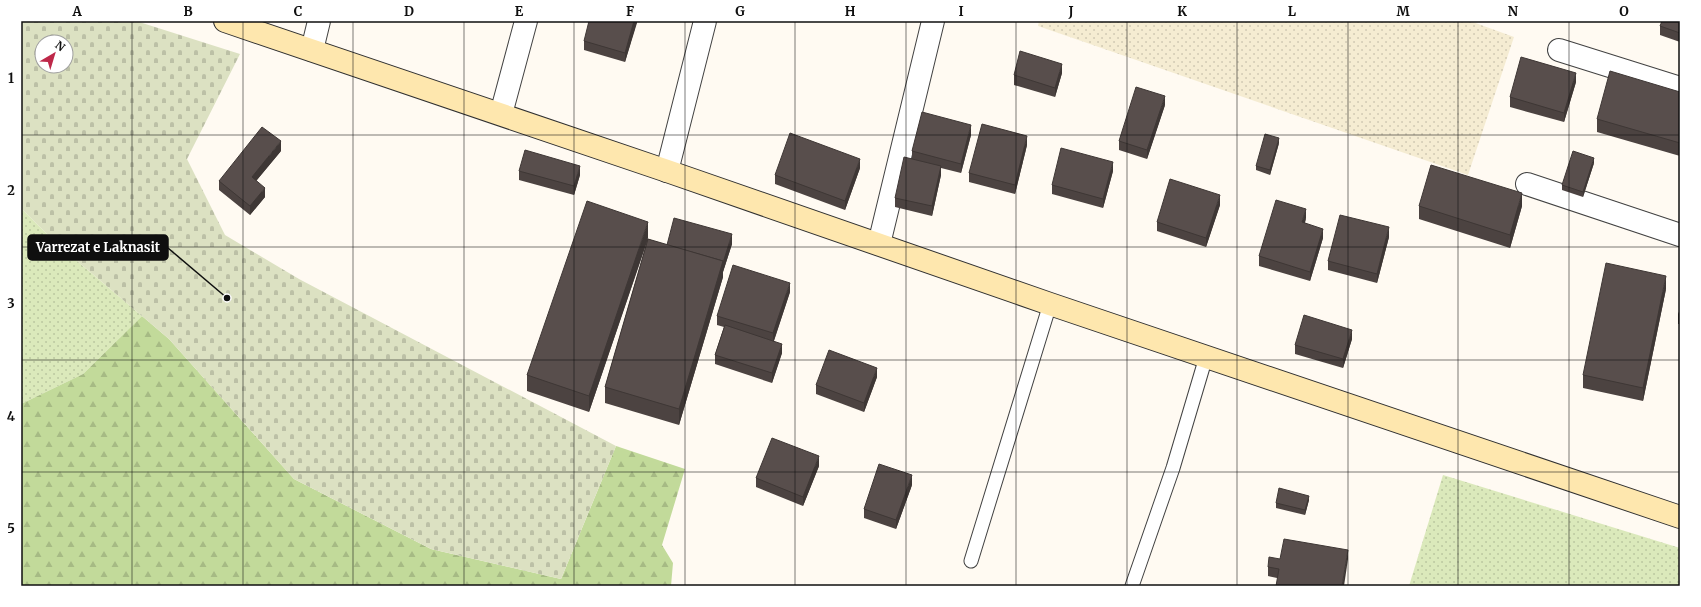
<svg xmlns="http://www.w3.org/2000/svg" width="1701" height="607" font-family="Merriweather,serif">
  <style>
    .farmland { fill: url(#farmland-dots) }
    .green { fill: url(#green-dots) }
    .forest { fill: url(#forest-firs) }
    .cemetery { fill: url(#cemetery-stones); fill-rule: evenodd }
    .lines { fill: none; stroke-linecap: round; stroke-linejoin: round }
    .lane-casing { stroke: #424242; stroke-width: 15 }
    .street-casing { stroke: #424242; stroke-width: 24 }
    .secondary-casing { stroke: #313131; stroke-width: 24 }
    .lane { stroke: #fff; stroke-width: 13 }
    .street { stroke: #fff; stroke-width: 22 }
    .secondary { stroke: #fee7ae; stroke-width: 22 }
    .wall { fill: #4c4341 }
    .shaded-wall { fill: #3e3735 }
    .building { fill: #584e4c; stroke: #3e3735 }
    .grid { fill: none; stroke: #0f0f0f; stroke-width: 1; stroke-opacity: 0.55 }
    .leader { fill: none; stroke: #0f0f0f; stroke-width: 1.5 }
    .callout-dot { fill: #0f0f0f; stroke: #fff; stroke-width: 1.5 }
    .callout { fill: #0f0f0f; stroke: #0f0f0f; stroke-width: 1.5 }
    .callout-label { font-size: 13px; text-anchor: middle; font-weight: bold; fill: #fff }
    .neatline { fill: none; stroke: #0f0f0f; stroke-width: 1.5 }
    .grid-label { font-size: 13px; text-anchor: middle; font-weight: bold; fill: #0f0f0f }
  </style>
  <defs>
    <pattern id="farmland-dots" width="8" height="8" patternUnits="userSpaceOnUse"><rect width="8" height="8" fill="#f5ecd2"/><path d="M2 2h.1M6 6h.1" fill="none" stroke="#d1c9b3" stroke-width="1.8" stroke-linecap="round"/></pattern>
    <pattern id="green-dots" width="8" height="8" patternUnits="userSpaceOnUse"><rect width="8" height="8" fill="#dbe9bb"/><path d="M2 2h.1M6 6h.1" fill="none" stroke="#bbc7a0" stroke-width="1.8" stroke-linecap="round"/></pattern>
    <pattern id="forest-firs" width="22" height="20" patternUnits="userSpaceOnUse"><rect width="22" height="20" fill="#c2da9a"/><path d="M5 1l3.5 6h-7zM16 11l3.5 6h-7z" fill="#a6ba84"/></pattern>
    <pattern id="cemetery-stones" width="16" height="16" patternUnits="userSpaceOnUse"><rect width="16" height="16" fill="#dce1c2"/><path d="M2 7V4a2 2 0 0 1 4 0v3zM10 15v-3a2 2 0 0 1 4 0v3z" fill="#bcc0a6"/></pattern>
  </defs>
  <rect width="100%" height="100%" fill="#fffaf2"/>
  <path class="farmland" d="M1039,21H1470L1514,37L1468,175L1038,26Z"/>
  <g class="green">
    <path d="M21,208L56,243L142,316L83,374L21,404Z"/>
    <path d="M1443,475L1680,548V586H1409Z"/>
  </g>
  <path class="forest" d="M142,316L169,339L294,479L431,549L561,579L616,446L685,469L662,545L673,563L671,586H21V404L83,374Z"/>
  <path class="cemetery" d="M21,21H136L240,54L187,159L225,235L299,279L616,446L561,579L431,549L294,479L169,339L56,243L21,208ZM42,42H66V66H42Z"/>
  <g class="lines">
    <defs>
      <g id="lane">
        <path d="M971,561L1050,304"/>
        <path d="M1132,586L1173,468L1206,357"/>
      </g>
      <g id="street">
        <path d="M312,50L319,21"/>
        <path d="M1559,50L1680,88"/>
        <path d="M501,114L526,21"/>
        <path d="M667,171L705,21"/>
        <path d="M1527,184L1680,235"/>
        <path d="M879,244L933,21"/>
      </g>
      <path id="secondary" d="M225,21L667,171L1050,304L1680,517"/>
    </defs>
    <use href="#lane" class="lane-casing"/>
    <use href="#street" class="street-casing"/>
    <use href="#secondary" class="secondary-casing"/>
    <use href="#lane" class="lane"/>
    <use href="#street" class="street"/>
    <use href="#secondary" class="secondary"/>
  </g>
  <g class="wall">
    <path d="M637,21L625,62L584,50V41Z"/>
    <path d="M1680,21V42L1660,35V26Z"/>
    <path d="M1062,73L1055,97L1014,85V75Z"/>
    <path d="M1576,82L1564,122L1510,107V97Z"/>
    <path d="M1680,92V156L1597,132V119Z"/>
    <path d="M1165,105L1147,159L1119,150V141Z"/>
    <path d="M971,135L961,173L941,168V175L932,216L895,207V198L912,159V151Z"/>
    <path d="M1279,143L1270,175L1256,170V166Z"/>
    <path d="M1027,145L1015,194L969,182V173Z"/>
    <path d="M281,151L256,181L265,197L250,215L219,190V181Z"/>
    <path d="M1594,163L1583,197L1562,190V185Z"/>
    <path d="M860,168L845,210L775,184V175Z"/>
    <path d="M519,171L580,175L574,195L519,180Z"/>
    <path d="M1113,171L1103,208L1052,194V185Z"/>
    <path d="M1220,205L1206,247L1157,231V222Z"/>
    <path d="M1419,206H1522L1510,248L1419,219Z"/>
    <path d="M1306,218L1305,223L1323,238L1310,281L1259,266V256Z"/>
    <path d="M1389,237L1377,283L1328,270V261Z"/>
    <path d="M648,238V239L667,245L732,244L723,272V277L679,425L605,403V387L647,242L589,412L527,391V375Z"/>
    <path d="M1666,289L1643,401L1583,388V375Z"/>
    <path d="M790,292L774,341L782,353L772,383L715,364V355L724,327L717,325V316Z"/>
    <path d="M1680,309V324H1678V314Z"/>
    <path d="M1352,339L1343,368L1295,354V345Z"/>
    <path d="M877,377L864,412L816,394V385Z"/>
    <path d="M819,466L803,506L756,487V478Z"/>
    <path d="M912,485L896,529L864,518V509Z"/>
    <path d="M1309,500L1305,515L1276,508V503Z"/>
    <path d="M1280,559H1348L1277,578L1268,576V567Z"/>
  </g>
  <g class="shaded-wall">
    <path d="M634,21H637V23L625,62V53Z"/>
    <path d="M1062,64V73L1055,97V88Z"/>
    <path d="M1576,73V82L1564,122V113Z"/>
    <path d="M1165,96V105L1147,159V150Z"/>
    <path d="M971,125V135L961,173V164Z"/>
    <path d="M1027,136V145L1015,194V185Z"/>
    <path d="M1279,138V143L1270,175V170Z"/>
    <path d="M281,141V151L252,186V177Z"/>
    <path d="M1594,158V163L1583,197V192Z"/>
    <path d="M860,159V168L845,210V201Z"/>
    <path d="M1113,162V171L1103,208V199Z"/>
    <path d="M580,166V175L574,195V186Z"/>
    <path d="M941,166V175L932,216V206Z"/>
    <path d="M265,188V197L250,215V206Z"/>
    <path d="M1522,193V206L1510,248V235Z"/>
    <path d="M1220,195V205L1206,247V238Z"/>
    <path d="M1306,209V218L1302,232V222Z"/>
    <path d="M648,222V238L589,412V396Z"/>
    <path d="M1389,227V237L1377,283V274Z"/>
    <path d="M1323,229V238L1310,281V272Z"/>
    <path d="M732,234V244L723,272V263Z"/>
    <path d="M723,261V277L679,425V409Z"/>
    <path d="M1666,276V289L1643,401V388Z"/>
    <path d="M790,283V292L773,343V333Z"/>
    <path d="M1352,330V339L1343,368V359Z"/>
    <path d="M782,344V353L772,383V373Z"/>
    <path d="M877,368V377L864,412V403Z"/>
    <path d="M819,456V466L803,506V497Z"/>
    <path d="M912,475V485L896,529V520Z"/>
    <path d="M1309,496V500L1305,515V510Z"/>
    <path d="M1348,550V559L1344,586H1342Z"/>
  </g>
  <g class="building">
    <path d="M589,21H634L625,53L584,41Z"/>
    <path d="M1662,21H1680V33L1660,26Z"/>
    <path d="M1020,51L1062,64L1055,88L1014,75Z"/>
    <path d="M1521,57L1576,73L1564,113L1510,97Z"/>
    <path d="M1610,71L1680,92V143L1597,119Z"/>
    <path d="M1136,87L1165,96L1147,150L1119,141Z"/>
    <path d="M922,112L971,125L961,164L912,151Z"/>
    <path d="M982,124L1027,136L1015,185L969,173Z"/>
    <path d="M262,127L281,141L252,177L265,188L250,206L219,181Z"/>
    <path d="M790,133L860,159L845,201L775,175Z"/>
    <path d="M1265,134L1279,138L1270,170L1256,166Z"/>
    <path d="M1061,148L1113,162L1103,199L1052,185Z"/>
    <path d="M525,150L580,166L574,186L519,171Z"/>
    <path d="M1573,151L1594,158L1583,192L1562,185Z"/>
    <path d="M904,157L941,166L932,206L895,198Z"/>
    <path d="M1431,165L1522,193L1510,235L1419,206Z"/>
    <path d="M1170,179L1220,195L1206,238L1157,222Z"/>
    <path d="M1276,200L1306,209L1302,222L1323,229L1310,272L1259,256Z"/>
    <path d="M587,201L648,222L589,396L527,375Z"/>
    <path d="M1340,215L1389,227L1377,274L1328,261Z"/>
    <path d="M674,218L732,234L723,263L722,262L723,261L667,245Z"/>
    <path d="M648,239L723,261L679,409L605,387Z"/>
    <path d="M1606,263L1666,276L1643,388L1583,375Z"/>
    <path d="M733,265L790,283L773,333L717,316Z"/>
    <path d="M1304,315L1352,330L1343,359L1295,345Z"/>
    <path d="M725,325L782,344L772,373L715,355Z"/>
    <path d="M829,350L877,368L864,403L816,385Z"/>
    <path d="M772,438L819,456L803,497L756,478Z"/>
    <path d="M879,464L912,475L896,520L864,509Z"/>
    <path d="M1279,488L1309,496L1305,510L1276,503Z"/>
    <path d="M1284,539L1348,550L1342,586H1276L1279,569L1268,567L1269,557L1280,559Z"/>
  </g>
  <path class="grid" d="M132,21V586M243,21V586M353,21V586M464,21V586M574,21V586M685,21V586M795,21V586M906,21V586M1016,21V586M1127,21V586M1237,21V586M1348,21V586M1458,21V586M1569,21V586M21,135H1680M21,247H1680M21,360H1680M21,472H1680"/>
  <path class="leader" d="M227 298L168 248"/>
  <circle class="callout-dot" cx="227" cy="298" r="4"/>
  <rect class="callout" x="28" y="235" width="140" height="25" rx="4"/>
  <g class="callout-label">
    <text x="98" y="252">Varrezat e Laknasit</text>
  </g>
  <rect width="1701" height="607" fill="none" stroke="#ffffff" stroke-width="44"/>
  <g transform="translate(54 54) rotate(38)"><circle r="19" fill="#ffffff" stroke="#9f9f9f"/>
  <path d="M0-3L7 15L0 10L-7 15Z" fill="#be2849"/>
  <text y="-6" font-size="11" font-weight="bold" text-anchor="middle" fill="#0f0f0f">N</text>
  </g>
  <rect x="22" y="22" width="1657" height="563" class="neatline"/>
  <g class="grid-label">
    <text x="77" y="16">A</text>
    <text x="188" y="16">B</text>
    <text x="298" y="16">C</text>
    <text x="409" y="16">D</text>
    <text x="519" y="16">E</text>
    <text x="630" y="16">F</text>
    <text x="740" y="16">G</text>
    <text x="850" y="16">H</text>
    <text x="961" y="16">I</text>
    <text x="1071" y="16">J</text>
    <text x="1182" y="16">K</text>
    <text x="1292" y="16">L</text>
    <text x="1403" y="16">M</text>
    <text x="1513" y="16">N</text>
    <text x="1624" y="16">O</text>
    <text x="11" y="83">1</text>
    <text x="11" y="195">2</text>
    <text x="11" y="308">3</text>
    <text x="11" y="421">4</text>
    <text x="11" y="533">5</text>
  </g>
</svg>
